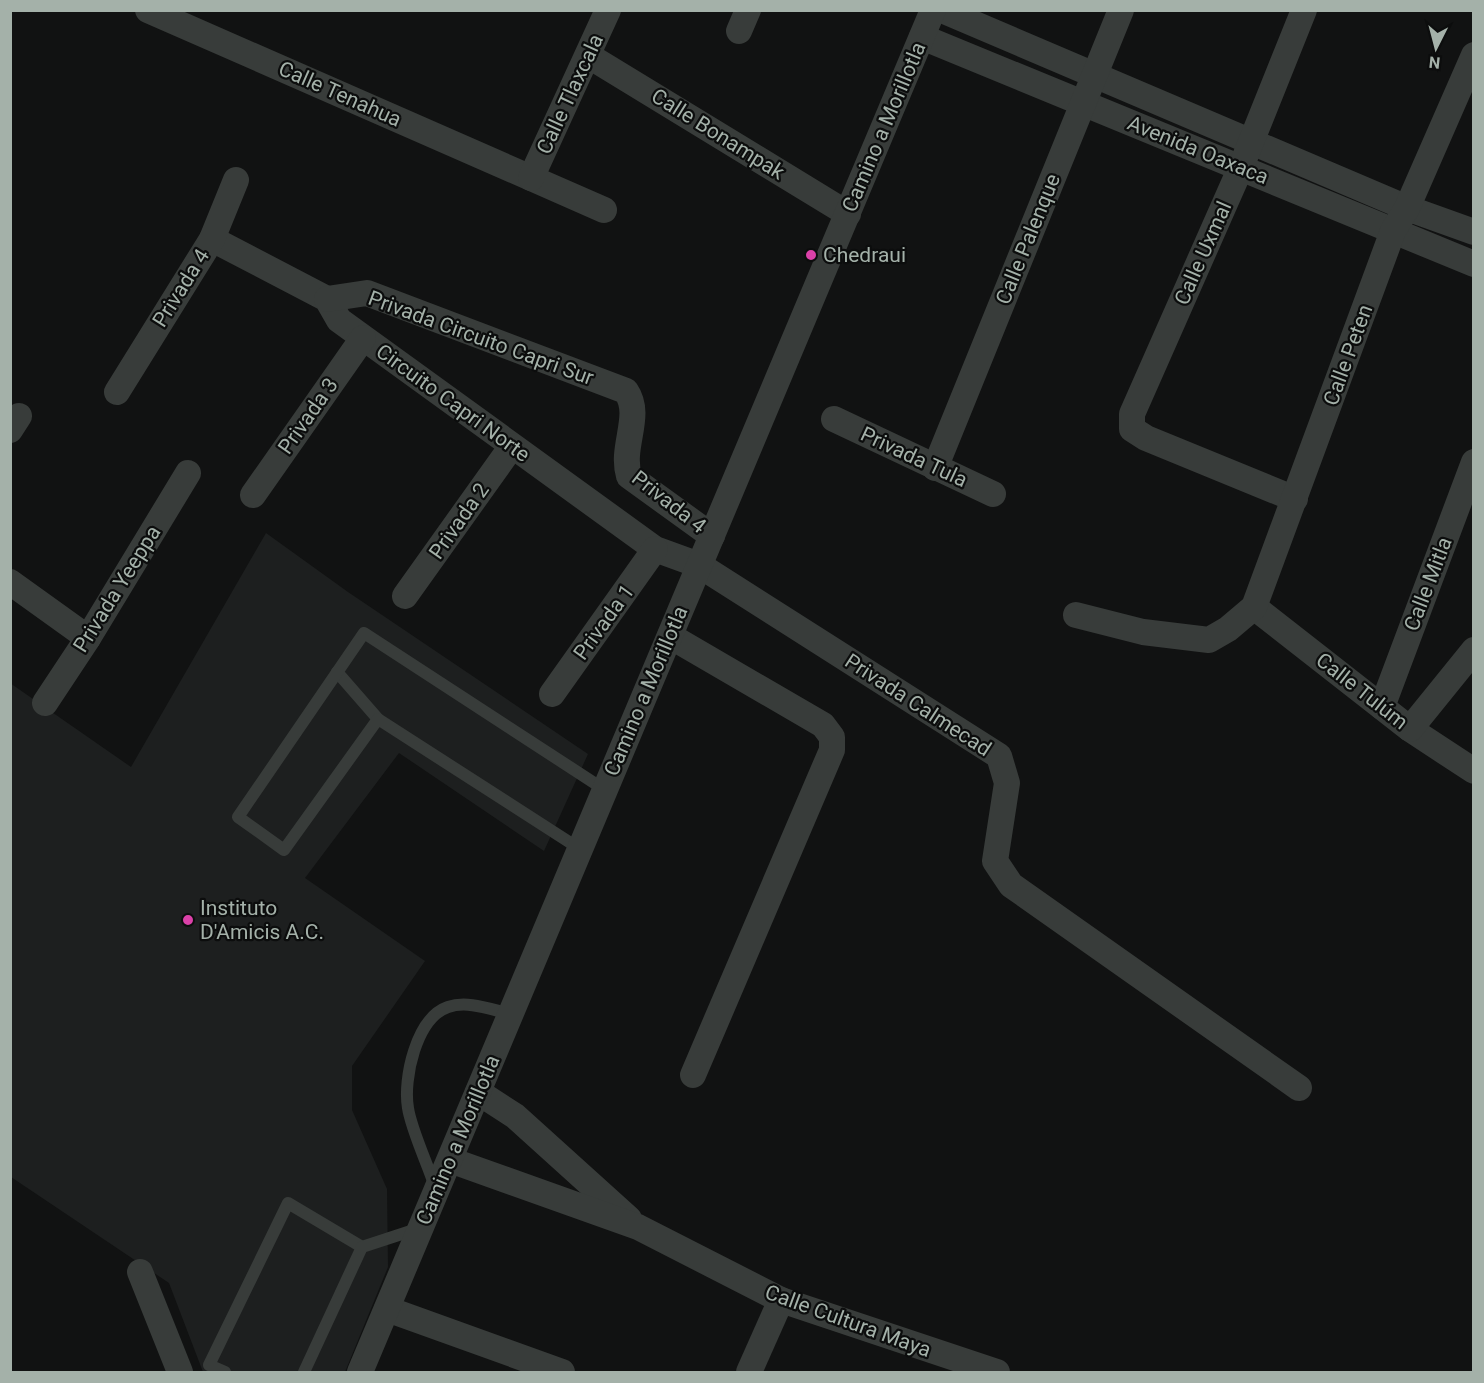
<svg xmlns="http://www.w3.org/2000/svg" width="1484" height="1383" font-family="Roboto,sans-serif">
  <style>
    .built { fill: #1d1f1f }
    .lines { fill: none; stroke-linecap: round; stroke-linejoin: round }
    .lane { stroke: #383c3a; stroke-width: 12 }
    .street { stroke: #383c3a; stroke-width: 26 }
    .poi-dot { fill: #db41a8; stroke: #0c0d0d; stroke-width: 2 }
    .labels { text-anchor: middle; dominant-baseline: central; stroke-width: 4.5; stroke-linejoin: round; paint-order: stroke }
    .street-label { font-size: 21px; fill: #a4b1a9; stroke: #0c0d0d }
    .poi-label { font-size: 21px; fill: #a4b1a9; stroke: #0c0d0d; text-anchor: start }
  </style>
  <rect width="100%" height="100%" fill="#111212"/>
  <path class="built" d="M266,533L348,592L588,754L544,851L399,753L305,878L425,961L352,1066V1110L387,1189L388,1267L345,1372H203L169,1283L11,1177L10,683L131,767Z"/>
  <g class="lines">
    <g class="lane">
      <path d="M337,672L378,719"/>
      <path d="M580,849L378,719L284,850L238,817L364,633L605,790"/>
      <path d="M435,1187C428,1165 411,1129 408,1108C403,1079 416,1018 448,1007C468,1000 492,1010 511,1014"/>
      <path d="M225,1372L209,1365L288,1203L362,1247"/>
      <path d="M304,1372L362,1247L420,1228"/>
    </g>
    <g class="street">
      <path d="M148,10L604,210"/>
      <path d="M942,10L1407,208L1474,232"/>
      <path d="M739,31L748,10"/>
      <path d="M922,37L1474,264"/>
      <path d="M589,56L848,214"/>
      <path d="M531,178L608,10"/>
      <path d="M212,239L327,299L339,320L655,549L699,565L999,756L1007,783L995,861L1011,885L1299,1088"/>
      <path d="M327,299L367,293L626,391C643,416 620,446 629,476L712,536"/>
      <path d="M117,392L212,239L236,180"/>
      <path d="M834,419L993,494"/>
      <path d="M10,430L19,416"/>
      <path d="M935,468L1121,10"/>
      <path d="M253,495L363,338"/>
      <path d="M1295,499L1146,438L1132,429V414L1241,167L1304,10"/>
      <path d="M10,582L88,638"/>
      <path d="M405,596L512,446"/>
      <path d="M1254,607L1410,729L1474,771"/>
      <path d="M1076,615L1143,632L1209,640L1228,629L1254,607L1393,231L1407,208L1474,55"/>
      <path d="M670,636L823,725L832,737V750L693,1075"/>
      <path d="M552,694L655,549"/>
      <path d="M45,703L88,638L188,473"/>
      <path d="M1382,707L1474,462"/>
      <path d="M1410,729L1474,650"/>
      <path d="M478,1092L515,1116L629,1219"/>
      <path d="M450,1160L638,1227L781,1300L997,1372"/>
      <path d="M140,1272L180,1372"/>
      <path d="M387,1309L562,1372"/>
      <path d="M360,1372L933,10"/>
      <path d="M749,1372L781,1300"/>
    </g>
  </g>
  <g class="poi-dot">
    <circle cx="811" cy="255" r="6"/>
    <circle cx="188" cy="920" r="6"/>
  </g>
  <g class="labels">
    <g class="street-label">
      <text transform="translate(340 94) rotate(24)">Calle Tenahua</text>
      <text transform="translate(570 94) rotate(-65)">Calle Tlaxcala</text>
      <text transform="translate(884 127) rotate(-67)">Camino a Morillotla</text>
      <text transform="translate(718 134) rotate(32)">Calle Bonampak</text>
      <text transform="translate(1198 150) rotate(22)">Avenida Oaxaca</text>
      <text transform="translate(1028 239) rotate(-68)">Calle Palenque</text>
      <text transform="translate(1203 253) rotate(-66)">Calle Uxmal</text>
      <text transform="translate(181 288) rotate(-58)">Privada 4</text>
      <text transform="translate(481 338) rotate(20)">Privada Circuito Capri Sur</text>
      <text transform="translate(1348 355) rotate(-70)">Calle Peten</text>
      <text transform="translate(453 403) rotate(36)">Circuito Capri Norte</text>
      <text transform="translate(308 416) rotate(-55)">Privada 3</text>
      <text transform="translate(914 457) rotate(25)">Privada Tula</text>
      <text transform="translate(669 502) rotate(38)">Privada 4</text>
      <text transform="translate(459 521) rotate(-55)">Privada 2</text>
      <text transform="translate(1428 584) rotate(-69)">Calle Mitla</text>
      <text transform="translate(117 589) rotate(-58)">Privada Yeeppa</text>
      <text transform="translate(604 622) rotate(-54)">Privada 1</text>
      <text transform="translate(646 691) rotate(-67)">Camino a Morillotla</text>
      <text transform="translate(1362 691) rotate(38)">Calle Tulúm</text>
      <text transform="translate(918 705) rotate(33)">Privada Calmecad</text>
      <text transform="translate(458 1140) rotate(-67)">Camino a Morillotla</text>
      <text transform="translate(848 1321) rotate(20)">Calle Cultura Maya</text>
    </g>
    <g class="poi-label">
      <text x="823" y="255">Chedraui</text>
      <text x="200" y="908">Instituto<tspan x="200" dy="24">D'Amicis A.C.</tspan></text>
    </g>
  </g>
  <rect width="1484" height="1383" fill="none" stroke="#a4b1a9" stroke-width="24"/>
  <g transform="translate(1436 48) rotate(186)" stroke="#0c0d0d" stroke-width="4.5" paint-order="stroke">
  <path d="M0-4.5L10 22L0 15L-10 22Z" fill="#a4b1a9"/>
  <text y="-9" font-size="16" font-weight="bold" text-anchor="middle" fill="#a4b1a9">N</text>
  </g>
</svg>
